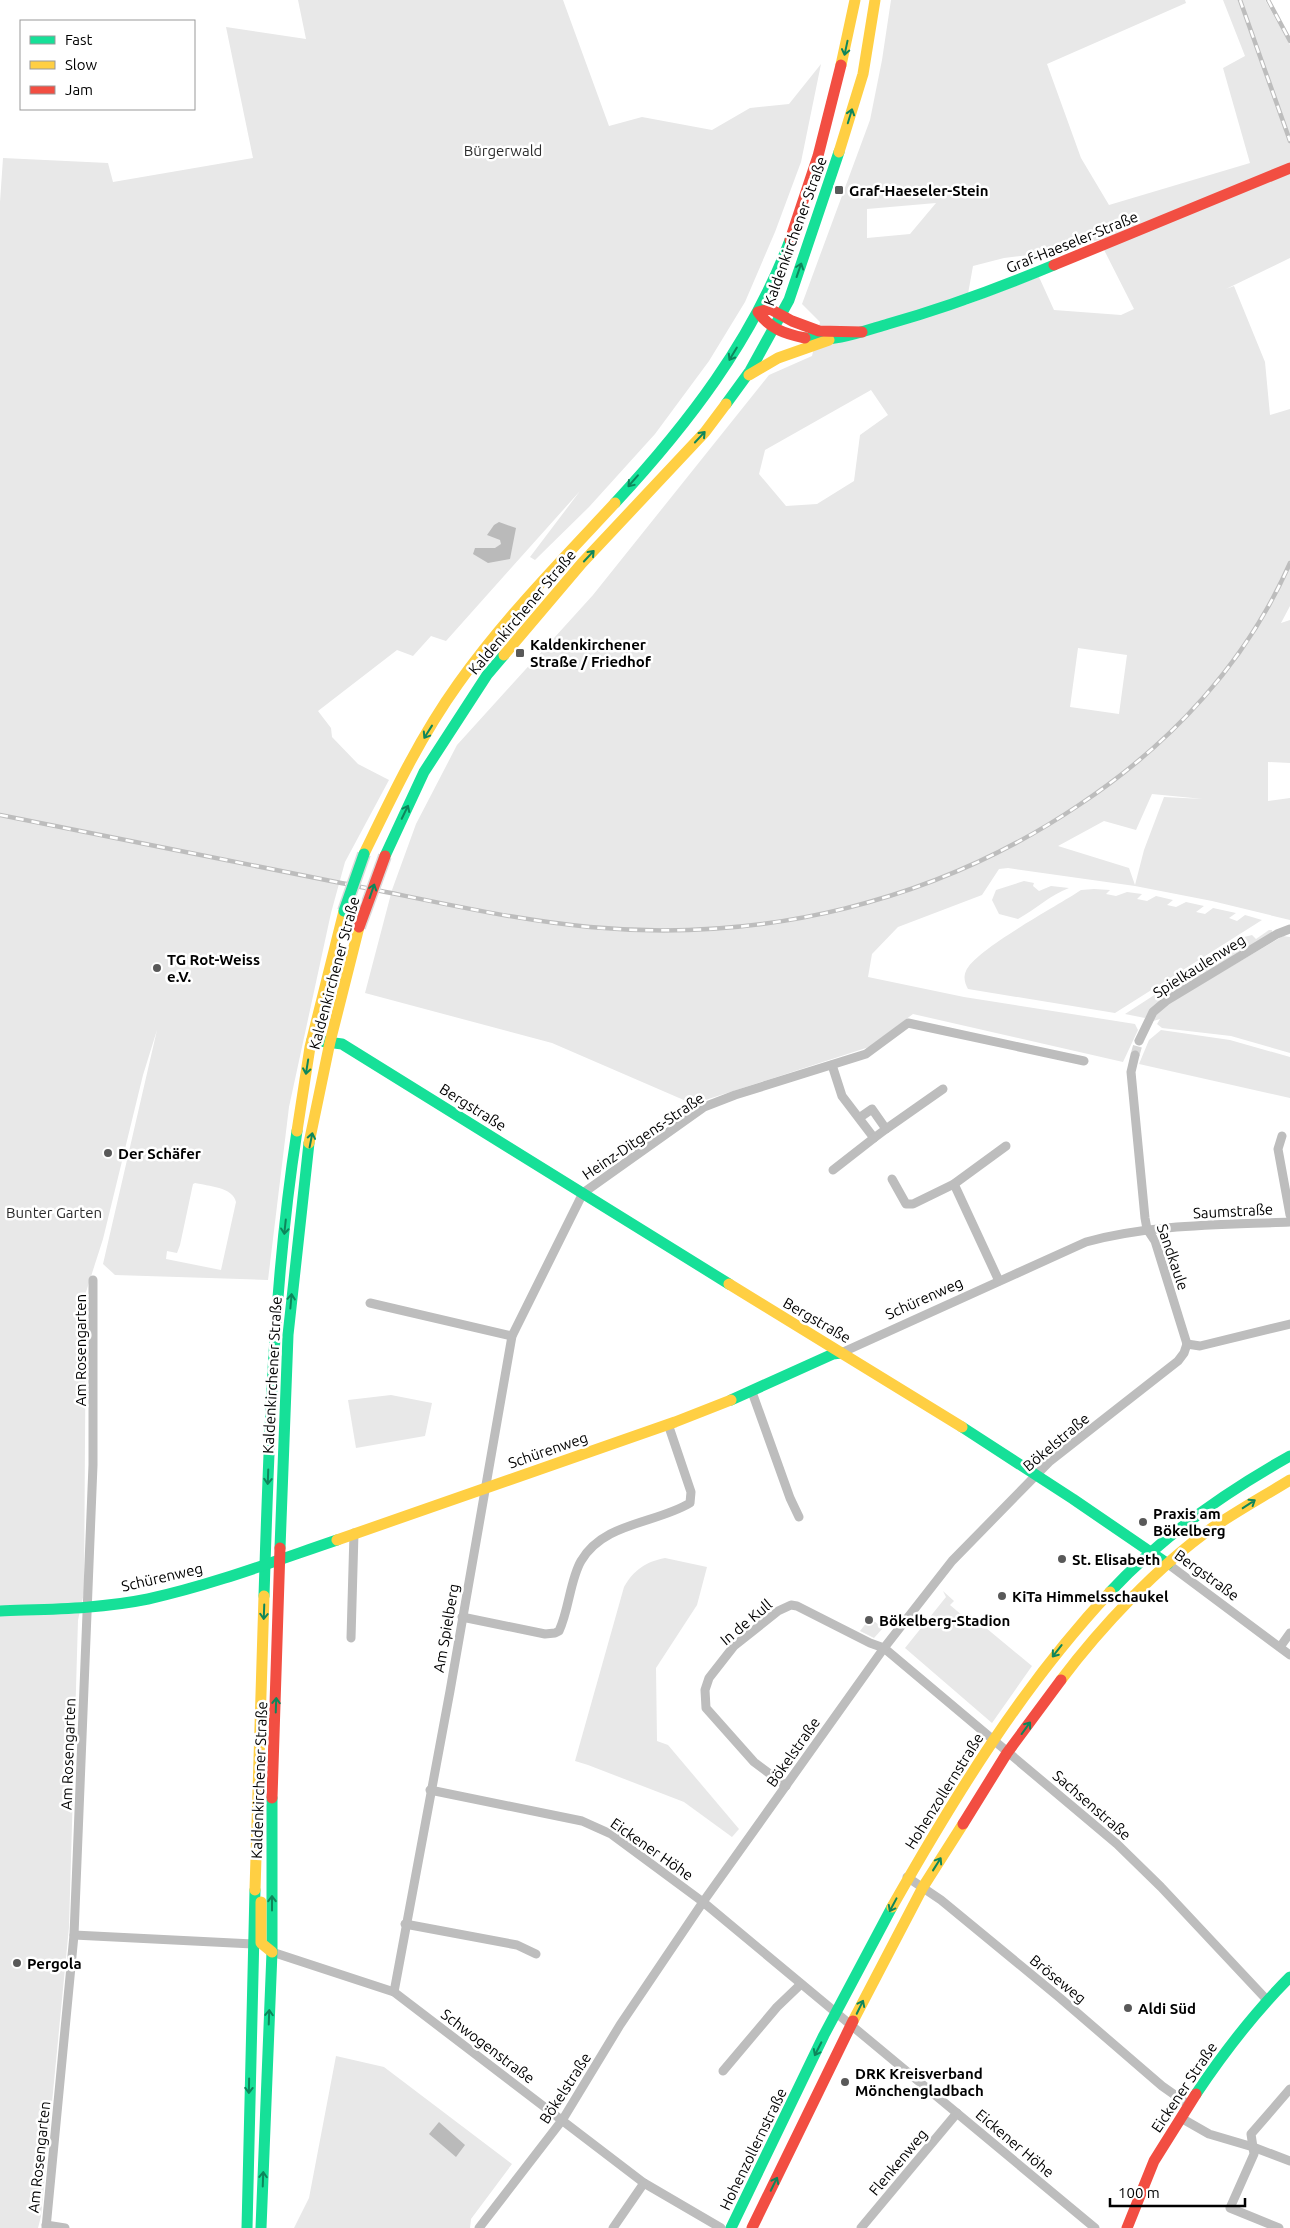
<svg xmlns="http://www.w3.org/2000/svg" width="1290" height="2228" font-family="Ubuntu,sans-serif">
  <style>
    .green { fill: #e8e8e8; fill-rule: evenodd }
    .water { fill: #bababa }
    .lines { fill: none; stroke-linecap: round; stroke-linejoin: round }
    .street-tunnel { stroke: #d9d9d9; stroke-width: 9; stroke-dasharray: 9 4.5; stroke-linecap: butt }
    .street { stroke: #bdbdbd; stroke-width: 9 }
    .fast { stroke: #16e098; stroke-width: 11 }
    .slow { stroke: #ffcf43; stroke-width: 11 }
    .jam { stroke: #f24e42; stroke-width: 11 }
    .rail-casing { stroke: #bdbdbd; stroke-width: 4.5 }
    .rail { stroke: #fff; stroke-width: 2.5; stroke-dasharray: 8; stroke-linecap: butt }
    .fast-bridge-casing { stroke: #dbdbdb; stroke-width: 14; stroke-linecap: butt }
    .jam-bridge-casing { stroke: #dbdbdb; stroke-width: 14; stroke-linecap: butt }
    .fast-bridge { stroke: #16e098; stroke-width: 11 }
    .jam-bridge { stroke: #f24e42; stroke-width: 11 }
    .oneway { stroke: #0d865b }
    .poi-dot { fill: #595959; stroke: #fff; stroke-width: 2 }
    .labels { text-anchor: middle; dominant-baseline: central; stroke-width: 5; stroke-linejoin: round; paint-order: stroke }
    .park-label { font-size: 15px; fill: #2c2c2c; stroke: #fff }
    .poi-label { font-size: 15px; font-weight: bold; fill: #000; stroke: #fff; text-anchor: start }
    .street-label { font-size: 15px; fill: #000; stroke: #fff }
  </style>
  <rect width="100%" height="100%" fill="#fff"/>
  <g class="green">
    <path d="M298,0H563L609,126L642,117L712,130L750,108L789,104L821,64L801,162L775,232L745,302L709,361L655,434L589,507L535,560L530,557L580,491L446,641L431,636L413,656L397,650L318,711L331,728L332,737L358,764L389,780L345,862L331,913L289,1107L268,1280L115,1275L103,1264L157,1030L143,1075L103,1239L86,1292L84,1593L78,1620L69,1927L41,2216L38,2228H0V202L3,158L108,163L113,182L253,158L226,27L306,39ZM195,1183C208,1186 233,1187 236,1202L221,1270L166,1259L167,1251L177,1253L180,1245L193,1184Z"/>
    <path d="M891,0H1185L1186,3L1047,64L1081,158L1109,205L1250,163L1223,68L1245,56L1223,0H1265L1290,45V258L1226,289L1234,286L1265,362L1270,415L1290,409V606L1281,623L1290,620V763L1268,762V801L1290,798V920L1212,901L1135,886L1008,868L999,869L982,895L898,927L872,954L868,977L964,997L1135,1024L1138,1030L1123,1062L913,1014L869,1047L693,1104L552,1043L365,993L392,890L416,824L457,745L593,595L769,375L812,356L820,322L802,304L870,120L882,60ZM936,203L910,234L867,238V209ZM1099,240L1134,309L1121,315L1054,310L1039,277L966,305L973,266L1004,258L1038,254ZM871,390L888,415L860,435L854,481L817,504L786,506L759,474L765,450ZM1078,648L1127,655L1119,714L1070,707ZM1152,794L1203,799L1164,797L1144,850L1135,885L1129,868L1058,846L1104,821L1136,830Z"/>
    <path d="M1024,881L1034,883L1033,886L1039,891L1051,886L1069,888C1050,895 1036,909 1018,919L999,914L992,900L996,890Z"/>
    <path d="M1094,889L1110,890L1106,894L1116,896L1127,892L1142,894L1137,899L1147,901L1156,896L1173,900L1167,905L1176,907L1186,902L1204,906L1196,912L1205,914L1213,908L1236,913L1229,918L1237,921L1245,915L1262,920L1115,1013L968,989C965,983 963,978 966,971C974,950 1059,905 1081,890Z"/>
    <path d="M1269,930H1272V933L1151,1009L1145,1018L1125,1014L1244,937L1252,935L1256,939Z"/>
    <path d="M1283,936L1290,937V1053L1231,1036L1162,1028L1157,1024L1160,1019L1150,1022L1164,1006Z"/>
    <path d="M1161,1030L1230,1040L1290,1057V1098L1139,1064L1149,1040Z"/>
    <path d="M391,1395L432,1403L425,1436L356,1448L348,1400Z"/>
    <path d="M665,1558L707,1567L697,1605L656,1668L657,1741L668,1745L739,1829L732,1837L684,1802L588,1765L575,1761L624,1587C634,1570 645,1562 665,1558Z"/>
    <path d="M943,1591L954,1601L950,1605L963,1616L968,1613L1032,1666L992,1723L905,1648L946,1597Z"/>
    <path d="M870,1618L883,1628L874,1638L860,1631Z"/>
    <path d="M336,2056L384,2067L512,2164L471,2219L470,2228H294L309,2198Z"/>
  </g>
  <g class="water">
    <path d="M499,522L516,528L510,559L488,563L473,554L475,548H495L501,544L500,540L487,535L494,525Z"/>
    <path d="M439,2122L465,2145L456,2157L429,2134Z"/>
  </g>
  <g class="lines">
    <path class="street-tunnel" d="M1135,1055L1139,1041"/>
    <g class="street">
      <path d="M1139,1041L1153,1012L1166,1001L1277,934L1290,929"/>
      <path d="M1135,1055L1131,1072L1145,1218L1147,1229L1155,1241L1187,1344"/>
      <path d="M832,1065L842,1096L874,1138L886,1129L872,1109L859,1118"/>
      <path d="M886,1129L943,1089"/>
      <path d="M1282,1136L1278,1149L1290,1215"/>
      <path d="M833,1170L874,1138"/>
      <path d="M892,1179L906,1204H913L954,1184L1006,1146"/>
      <path d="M954,1184L999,1281"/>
      <path d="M370,1303L512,1336"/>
      <path d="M1187,1344L1200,1346L1290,1324"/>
      <path d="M841,1353L1086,1242C1152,1224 1222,1225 1290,1222"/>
      <path d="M752,1392L790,1498L799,1517"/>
      <path d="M1168,1564L1290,1655"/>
      <path d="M462,1617L545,1634L555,1633L559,1631C569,1610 570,1580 581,1561C604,1522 655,1524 690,1503L691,1492L668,1424"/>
      <path d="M351,1638L354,1533"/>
      <path d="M1280,1647L1290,1633"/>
      <path d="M786,1786L754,1762L706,1708L705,1690L709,1678L734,1646L778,1611L791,1605L797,1606L870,1643L884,1648L1117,1844L1161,1887L1267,2000"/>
      <path d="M430,1790L582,1821L611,1834L703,1902L1095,2228"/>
      <path d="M907,1877L941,1900L1060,1998L1162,2086L1189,2105"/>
      <path d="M405,1924L517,1945L536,1954"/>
      <path d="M74,1935L253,1944"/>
      <path d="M272,1952L394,1992L644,2183L721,2228"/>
      <path d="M394,1992L450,1691L512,1336L583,1193L704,1107L735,1095L866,1054L908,1023L1084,1061"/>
      <path d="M723,2071L777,2007L801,1984"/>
      <path d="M1181,2118L1209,2134L1253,2147L1290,2161"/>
      <path d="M46,2225L65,2228"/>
      <path d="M46,2228L74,1935L93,1465V1280"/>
      <path d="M479,2228L563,2119L620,2025L703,1902L884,1648L952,1561L1049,1462L1178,1361L1184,1353L1187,1344"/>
      <path d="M613,2228L644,2183"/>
      <path d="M861,2228L957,2113"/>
      <path d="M1279,2228L1230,2208L1254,2154L1251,2134L1290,2089"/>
    </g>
    <g class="fast">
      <path d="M805,338C833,343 861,332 888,324C945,308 999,288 1054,265"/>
      <path d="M726,404L750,371L789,300L839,152"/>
      <path d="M615,503C688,424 752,341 790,240"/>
      <path d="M385,856L424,772L487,675L504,655"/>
      <path d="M312,1040L342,1044L729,1284"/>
      <path d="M731,1400L833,1354L841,1353"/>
      <path d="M962,1427L1073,1499L1168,1564"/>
      <path d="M280,1548L288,1335L309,1143"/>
      <path d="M1110,1592C1162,1536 1224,1493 1290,1456"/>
      <path d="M264,1596C269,1441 273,1285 297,1131"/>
      <path d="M0,1611C49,1609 99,1609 148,1599C212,1585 275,1561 337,1540"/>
      <path d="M1196,2094C1224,2052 1254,2013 1290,1977"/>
      <path d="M247,2228L255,1890"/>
      <path d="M261,2228L272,1952V1798"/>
      <path d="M731,2228L824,2035L892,1907"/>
    </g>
    <g class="slow">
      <path d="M841,65L855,0"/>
      <path d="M839,152L863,74L875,0"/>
      <path d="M749,375L778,358L829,340"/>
      <path d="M504,655L582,563L705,432L726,404"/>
      <path d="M364,854C392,796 420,737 458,684C504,619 561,561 615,503"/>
      <path d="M297,1131L310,1047L344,911"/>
      <path d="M309,1143L330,1042L359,927"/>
      <path d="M729,1284L962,1427"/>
      <path d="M337,1540L675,1422L731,1400"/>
      <path d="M1061,1680C1100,1628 1158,1566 1212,1528C1237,1511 1264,1496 1290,1480"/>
      <path d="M255,1890L264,1596"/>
      <path d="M261,1902V1943L272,1952"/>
      <path d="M892,1907C955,1796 1022,1686 1110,1592"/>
      <path d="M853,2021L923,1887L963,1824"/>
    </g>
    <g class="jam">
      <path d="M790,240L818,156L841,65"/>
      <path d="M1054,265L1290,168"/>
      <path d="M805,338C785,334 770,329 758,312L770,309L792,321L819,331L862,332"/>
      <path d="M272,1798L280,1548"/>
      <path d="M963,1824L1007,1753L1061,1680"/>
      <path d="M752,2228L853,2021"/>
      <path d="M1127,2228L1154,2161L1196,2094"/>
    </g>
    <defs>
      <g id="rail">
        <path d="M1240,0L1290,141"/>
        <path d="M1268,0L1290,41"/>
        <path d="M0,815C114,838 227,860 341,883C424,899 506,919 590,927C763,943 935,902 1079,805C1171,744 1246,663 1290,563"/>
      </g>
    </defs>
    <use href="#rail" class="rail-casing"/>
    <use href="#rail" class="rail"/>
    <defs>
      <path id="fast-bridge" d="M344,911L364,854"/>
      <path id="jam-bridge" d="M359,927L385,856"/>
    </defs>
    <use href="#fast-bridge" class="fast-bridge-casing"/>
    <use href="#jam-bridge" class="jam-bridge-casing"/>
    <use href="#fast-bridge" class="fast-bridge"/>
    <use href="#jam-bridge" class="jam-bridge"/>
  </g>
  <defs><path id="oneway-shaft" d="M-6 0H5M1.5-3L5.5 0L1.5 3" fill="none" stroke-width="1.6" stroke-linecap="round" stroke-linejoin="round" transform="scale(1.25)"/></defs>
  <g class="oneway">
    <use href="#oneway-shaft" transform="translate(846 48) rotate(102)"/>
    <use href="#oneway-shaft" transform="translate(850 116) rotate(-73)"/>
    <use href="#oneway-shaft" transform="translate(799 270) rotate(-71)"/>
    <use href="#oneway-shaft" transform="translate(733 354) rotate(121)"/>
    <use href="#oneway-shaft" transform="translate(700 437) rotate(-47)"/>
    <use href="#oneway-shaft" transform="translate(633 481) rotate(131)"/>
    <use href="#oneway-shaft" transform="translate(589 556) rotate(-47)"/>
    <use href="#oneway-shaft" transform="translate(428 732) rotate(122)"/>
    <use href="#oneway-shaft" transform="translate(405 812) rotate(-64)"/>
    <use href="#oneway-shaft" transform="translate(372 891) rotate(-71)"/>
    <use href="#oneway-shaft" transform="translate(307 1067) rotate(99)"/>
    <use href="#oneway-shaft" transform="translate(311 1140) rotate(-79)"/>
    <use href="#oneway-shaft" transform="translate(285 1227) rotate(96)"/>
    <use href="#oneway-shaft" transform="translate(291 1301) rotate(-85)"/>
    <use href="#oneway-shaft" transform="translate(268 1477) rotate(92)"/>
    <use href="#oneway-shaft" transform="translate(1249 1504) rotate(-33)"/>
    <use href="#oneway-shaft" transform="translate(264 1612) rotate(92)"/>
    <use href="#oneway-shaft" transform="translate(1057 1651) rotate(128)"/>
    <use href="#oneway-shaft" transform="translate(276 1705) rotate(-88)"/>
    <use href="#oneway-shaft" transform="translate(1026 1728) rotate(-54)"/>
    <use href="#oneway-shaft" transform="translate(937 1864) rotate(-58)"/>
    <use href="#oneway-shaft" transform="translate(272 1903) rotate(-90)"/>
    <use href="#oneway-shaft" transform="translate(893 1905) rotate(118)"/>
    <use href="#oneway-shaft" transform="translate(860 2007) rotate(-64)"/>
    <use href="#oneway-shaft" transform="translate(269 2017) rotate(-88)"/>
    <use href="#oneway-shaft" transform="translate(818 2049) rotate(117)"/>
    <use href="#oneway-shaft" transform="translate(249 2086) rotate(91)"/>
    <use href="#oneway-shaft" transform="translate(263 2179) rotate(-88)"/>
    <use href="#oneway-shaft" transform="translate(774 2184) rotate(-64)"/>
  </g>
  <g class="poi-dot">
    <rect x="834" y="185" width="10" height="10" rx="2.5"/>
    <rect x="515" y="648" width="10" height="10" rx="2.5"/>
    <circle cx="157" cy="968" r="5"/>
    <circle cx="108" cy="1153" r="5"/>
    <circle cx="1143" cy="1522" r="5"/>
    <circle cx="1062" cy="1559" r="5"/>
    <circle cx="1002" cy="1596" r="5"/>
    <circle cx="869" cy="1620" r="5"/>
    <circle cx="17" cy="1963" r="5"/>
    <circle cx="1128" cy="2008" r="5"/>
    <circle cx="845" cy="2082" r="5"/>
  </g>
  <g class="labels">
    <g class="park-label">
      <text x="503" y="150">Bürgerwald</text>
      <text x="54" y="1212">Bunter Garten</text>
    </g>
    <g class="poi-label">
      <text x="849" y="190">Graf-Haeseler-Stein</text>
      <text x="530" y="644">Kaldenkirchener<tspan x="530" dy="17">Straße / Friedhof</tspan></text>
      <text x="167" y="959">TG Rot-Weiss<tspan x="167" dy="17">e.V.</tspan></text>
      <text x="118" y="1153">Der Schäfer</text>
      <text x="1153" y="1513">Praxis am<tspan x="1153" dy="17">Bökelberg</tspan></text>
      <text x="1072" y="1559">St. Elisabeth</text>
      <text x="1012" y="1596">KiTa Himmelsschaukel</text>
      <text x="879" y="1620">Bökelberg-Stadion</text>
      <text x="27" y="1963">Pergola</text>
      <text x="1138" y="2008">Aldi Süd</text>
      <text x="855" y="2073">DRK Kreisverband<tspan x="855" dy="17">Mönchengladbach</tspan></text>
    </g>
    <g class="street-label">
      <text transform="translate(795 231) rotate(-70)">Kaldenkirchener Straße</text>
      <text transform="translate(1072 242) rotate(-22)">Graf-Haeseler-Straße</text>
      <text transform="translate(522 612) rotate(-50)">Kaldenkirchener Straße</text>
      <text transform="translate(1199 966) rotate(-32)">Spielkaulenweg</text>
      <text transform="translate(334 973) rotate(-75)">Kaldenkirchener Straße</text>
      <text transform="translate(473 1107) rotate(32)">Bergstraße</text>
      <text transform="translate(643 1136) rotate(-34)">Heinz-Ditgens-Straße</text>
      <text transform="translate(1233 1211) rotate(-3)">Saumstraße</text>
      <text transform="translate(1173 1257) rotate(71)">Sandkaule</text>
      <text transform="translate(924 1298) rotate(-24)">Schürenweg</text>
      <text transform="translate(817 1320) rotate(30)">Bergstraße</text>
      <text transform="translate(80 1350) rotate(-90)">Am Rosengarten</text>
      <text transform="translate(272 1375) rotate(-87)">Kaldenkirchener Straße</text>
      <text transform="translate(1056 1442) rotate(-40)">Bökelstraße</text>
      <text transform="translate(548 1450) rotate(-19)">Schürenweg</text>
      <text transform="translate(1207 1575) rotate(36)">Bergstraße</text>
      <text transform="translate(162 1577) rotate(-13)">Schürenweg</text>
      <text transform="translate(746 1622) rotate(-40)">In de Kull</text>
      <text transform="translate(446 1628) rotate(-80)">Am Spielberg</text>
      <text transform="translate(793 1752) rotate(-55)">Bökelstraße</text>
      <text transform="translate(68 1754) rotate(-88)">Am Rosengarten</text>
      <text transform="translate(259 1780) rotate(-88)">Kaldenkirchener Straße</text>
      <text transform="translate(944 1791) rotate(-58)">Hohenzollernstraße</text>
      <text transform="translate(1092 1805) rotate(41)">Sachsenstraße</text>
      <text transform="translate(652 1849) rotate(35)">Eickener Höhe</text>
      <text transform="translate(1058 1979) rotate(39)">Bröseweg</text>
      <text transform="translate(488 2046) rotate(37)">Schwogenstraße</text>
      <text transform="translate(1184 2087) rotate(-56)">Eickener Straße</text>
      <text transform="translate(565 2088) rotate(-57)">Bökelstraße</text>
      <text transform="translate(1015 2143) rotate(40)">Eickener Höhe</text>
      <text transform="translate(753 2149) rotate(-64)">Hohenzollernstraße</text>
      <text transform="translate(39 2157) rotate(-84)">Am Rosengarten</text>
      <text transform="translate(898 2162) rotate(-50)">Flenkenweg</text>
    </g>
  </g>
  <rect x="20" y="20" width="175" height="90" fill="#ffffff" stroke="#999999"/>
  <rect x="30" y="36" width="25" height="8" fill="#16e098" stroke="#999999"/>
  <text x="65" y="45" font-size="15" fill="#000000">Fast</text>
  <rect x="30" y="61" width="25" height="8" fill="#ffcf43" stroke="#999999"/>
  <text x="65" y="70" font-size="15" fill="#000000">Slow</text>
  <rect x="30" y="86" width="25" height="8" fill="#f24e42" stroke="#999999"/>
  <text x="65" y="95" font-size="15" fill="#000000">Jam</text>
  <path d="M1110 2198v8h135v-8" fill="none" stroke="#000000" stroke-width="2.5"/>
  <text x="1118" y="2198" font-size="15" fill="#000000" stroke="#ffffff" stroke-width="4" paint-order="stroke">100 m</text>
</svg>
